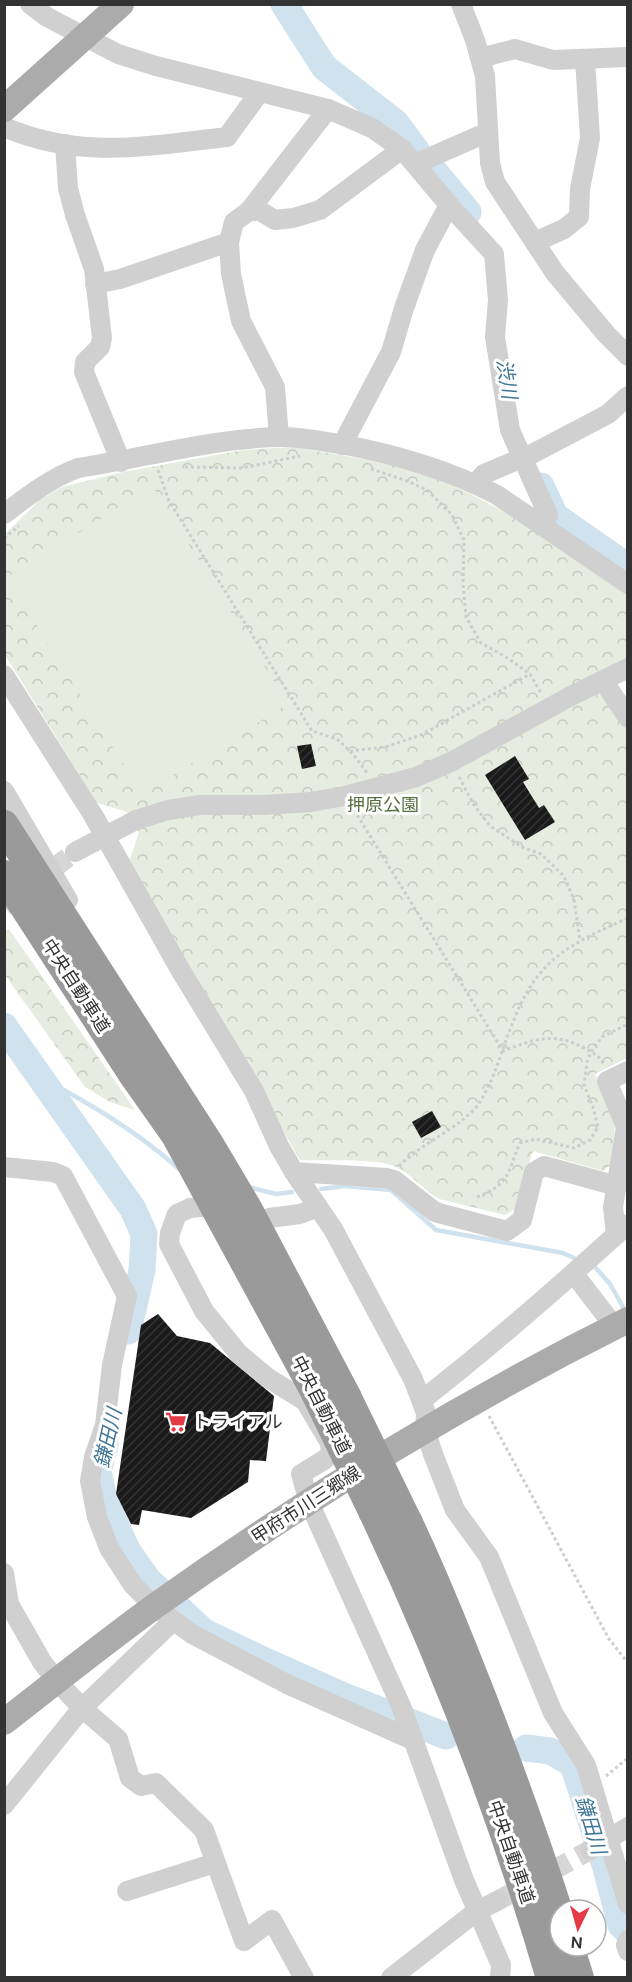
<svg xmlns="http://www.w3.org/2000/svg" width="632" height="1982" font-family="'DM Sans','Noto Sans JP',sans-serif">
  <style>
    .forest { fill: url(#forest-crowns) }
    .pitch { fill: #e6ecdf }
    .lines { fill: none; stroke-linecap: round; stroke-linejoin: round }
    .stream { stroke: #cfe2ee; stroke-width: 4.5 }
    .river { stroke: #cfe2ee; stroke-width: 27 }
    .building { fill: url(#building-hatch) }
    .minor-tunnel { stroke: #d6d6d6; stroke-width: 20; stroke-dasharray: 20 10; stroke-linecap: butt }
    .path { stroke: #cdcdcd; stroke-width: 3; stroke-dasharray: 3 3; stroke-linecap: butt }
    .minor { stroke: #d0d0d0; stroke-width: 20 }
    .major { stroke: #ababab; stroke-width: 26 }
    .highway { stroke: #9a9a9a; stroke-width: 30 }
    .highway-bridge { stroke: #9a9a9a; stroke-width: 30 }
    .labels { text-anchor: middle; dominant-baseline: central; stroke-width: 6; stroke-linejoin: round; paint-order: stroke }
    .park-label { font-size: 18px; fill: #56703f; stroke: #fff }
    .street-label { font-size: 18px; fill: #333; stroke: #fff }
    .poi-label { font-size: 18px; fill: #333; stroke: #fff; text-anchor: start }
    .water-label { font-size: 20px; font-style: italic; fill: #3f7597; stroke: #fff }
  </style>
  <defs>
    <pattern id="forest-crowns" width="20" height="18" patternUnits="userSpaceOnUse" patternTransform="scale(1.5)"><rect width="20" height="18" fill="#e6ecdf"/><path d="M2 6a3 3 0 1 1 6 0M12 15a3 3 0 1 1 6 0" fill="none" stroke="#c6cbc0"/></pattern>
    <pattern id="building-hatch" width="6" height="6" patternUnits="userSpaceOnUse" patternTransform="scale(1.5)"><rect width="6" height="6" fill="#1a1a1a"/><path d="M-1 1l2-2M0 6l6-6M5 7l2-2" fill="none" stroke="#333"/></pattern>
  </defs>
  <rect width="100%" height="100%" fill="#fff"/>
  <g class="forest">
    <path d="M292,447C332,454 374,459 413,471C492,495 560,549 627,594V661L592,677L628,729L627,1058L595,1074L615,1125L612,1164L603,1171L533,1151L515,1209L505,1215L439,1199C423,1190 411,1173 394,1166C375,1158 323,1161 300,1160L194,979L129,862L139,832L127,812L97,803L5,655V534L41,499L62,487L123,472L243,450Z"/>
    <path d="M9,929L135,1110L110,1102L85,1087L5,975V931Z"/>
  </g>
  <path class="pitch" d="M153,487L288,704L142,794L7,577Z"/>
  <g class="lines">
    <g class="stream">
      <path d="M41,1077C91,1105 137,1131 179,1169"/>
      <path d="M248,1187L276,1194L292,1192"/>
      <path d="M321,1189L345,1186L391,1190L436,1230L563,1253L574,1258"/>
      <path d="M595,1267L610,1284L623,1307"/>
    </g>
    <g class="river">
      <path d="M284,4L324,67L396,123L416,150"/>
      <path d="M433,170L468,212"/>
      <path d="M541,486L555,516L628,567"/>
      <path d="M4,1026L133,1209L144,1234L142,1270L128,1331"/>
      <path d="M105,1445L98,1471L104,1499L127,1550L148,1580L204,1632L261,1659L344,1696L446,1736"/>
      <path d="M526,1748L550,1751L573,1764L606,1868L621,1925L628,1932"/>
    </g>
  </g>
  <g class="building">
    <path d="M311,744L316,766L302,769L297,746Z"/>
    <path d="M515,756L529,779L523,782L539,808L544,805L555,822L525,840L485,775Z"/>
    <path d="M432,1111L441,1127L421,1138L412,1122Z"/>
    <path d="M158,1314L177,1336L210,1343L274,1396L266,1461L250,1460L248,1482L191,1518L142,1510L139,1525L131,1524L116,1494L141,1325Z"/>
  </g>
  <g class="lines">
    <g class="minor-tunnel">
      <path d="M4,906L75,852"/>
      <path d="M499,1900L590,1850"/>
    </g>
    <g class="path">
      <path d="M185,467L242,468L300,456"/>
      <path d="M371,469L407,481L427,490L452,515L464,540L463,583L466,617L481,643L506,657L530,674L541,693"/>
      <path d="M158,470L169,501L312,731L337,739L353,754L367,773"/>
      <path d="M4,538L19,526"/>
      <path d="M350,751L385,747L421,735L530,674"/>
      <path d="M459,777L474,805L490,826L522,847L541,854L564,876L574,900L580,940"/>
      <path d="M354,810L503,1051C535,1039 554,1031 586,1049C594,1053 599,1056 604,1064"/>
      <path d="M399,1166C418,1147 444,1135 465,1118C469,1114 475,1110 478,1105C496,1078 502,1047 515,1017C539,957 573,943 628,918"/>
      <path d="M477,1197C511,1183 506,1175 520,1143L536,1139L574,1148L590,1140L598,1127L593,1107L584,1085L587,1062L591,1052L602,1037L628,1024"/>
      <path d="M489,1416L609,1639L628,1663"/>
      <path d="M606,1776L628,1758"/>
    </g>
    <g class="minor">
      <path d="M30,4L47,17L118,54L156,66L328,109L372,128L402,149L449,205L494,254L498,300L495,337L510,430L548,515L541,525"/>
      <path d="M461,4L475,40L485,76L490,163L495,182L555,273L607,335L628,356"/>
      <path d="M480,58L515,49L553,60L628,57"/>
      <path d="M4,127C81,160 147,146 227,137L259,93"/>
      <path d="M65,144L68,188L75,215L94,269L102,338L100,347L85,362L84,372L121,462"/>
      <path d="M415,164L488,132"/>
      <path d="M249,211L328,109"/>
      <path d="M535,242L564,229L579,217L580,189L590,138L585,59"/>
      <path d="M95,284L120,279L229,242"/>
      <path d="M279,437L275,387L241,321L231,274L229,242L234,222L249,211H260L275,220L293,218L320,210L402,149"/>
      <path d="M342,445L391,352L404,308L425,250L449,205"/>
      <path d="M475,484L484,474L534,453L608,414L628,396"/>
      <path d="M4,514C28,496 49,479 78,468C144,458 210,439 277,437C298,436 320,441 340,444C395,454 447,469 497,495L628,584"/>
      <path d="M4,675L93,815L181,971L254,1091L279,1146L294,1172L333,1229L413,1379L426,1413L425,1429L433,1454L455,1510L489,1557L553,1713L586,1765L628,1904"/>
      <path d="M603,680L628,718"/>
      <path d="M4,791L68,900"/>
      <path d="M75,852L136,820L168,810L200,805H264L311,802L345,796L416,777L451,762L569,697L628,668"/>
      <path d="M4,1167L53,1172L63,1176L127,1296L112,1365L105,1425L94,1457L90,1481L97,1517L109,1548L133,1585L155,1607L192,1634L287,1684L413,1740"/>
      <path d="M294,1172L387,1178L394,1180L435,1212L507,1231L522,1220L534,1172L544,1166L617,1186"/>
      <path d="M202,1207L190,1208L177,1214L170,1233L169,1244L204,1311L239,1354L268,1378L305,1401L330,1443L331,1454L324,1460L301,1474L309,1502L401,1706L464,1880L501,1965L500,1978"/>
      <path d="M269,1218L300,1214L318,1207"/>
      <path d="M616,1235L613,1207L626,1127L607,1081L628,1071"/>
      <path d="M574,1274L614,1326"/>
      <path d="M422,1400C493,1345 561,1285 628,1224"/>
      <path d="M4,1573L9,1604L42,1662L57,1681L82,1708L4,1805"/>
      <path d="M173,1621L82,1708L118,1739L130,1778L141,1786L156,1783L204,1830L244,1941L272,1920L304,1978"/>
      <path d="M590,1850L628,1827"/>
      <path d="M127,1891L215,1863"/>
      <path d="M628,1940L626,1945L628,1951"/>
      <path d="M391,1978L477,1911L499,1900"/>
    </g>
    <g class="major">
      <path d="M4,109L121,4"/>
      <path d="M4,1722C54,1683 104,1643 155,1606C305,1499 463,1402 628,1320"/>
    </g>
    <g class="highway">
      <path d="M4,825L207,1141L248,1210L346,1396"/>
      <path d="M4,875L133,1074L176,1135L314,1389"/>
      <path d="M373,1511C445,1662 504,1818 551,1978"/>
      <path d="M408,1523C436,1582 460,1643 484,1704C511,1774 537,1846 560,1918"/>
      <path d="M569,1946L579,1978"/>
    </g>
    <g class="highway-bridge">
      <path d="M314,1389L373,1511"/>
      <path d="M346,1396L408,1523"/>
    </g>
  </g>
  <defs>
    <symbol id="supermarket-bare" viewBox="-9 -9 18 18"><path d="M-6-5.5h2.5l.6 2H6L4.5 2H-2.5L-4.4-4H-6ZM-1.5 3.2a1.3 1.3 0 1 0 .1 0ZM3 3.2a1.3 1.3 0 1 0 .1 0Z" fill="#e63946" stroke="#fff" stroke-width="2.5" paint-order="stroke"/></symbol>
  </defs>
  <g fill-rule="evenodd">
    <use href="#supermarket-bare" x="161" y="1407" width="30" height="30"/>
  </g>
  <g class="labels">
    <g class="park-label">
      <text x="383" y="805">押原公園</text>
    </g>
    <g class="street-label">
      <text transform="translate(76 986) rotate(57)">中央自動車道</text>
      <text transform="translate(321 1405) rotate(63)">中央自動車道</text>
      <text transform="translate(306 1505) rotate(-33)">甲府市川三郷線</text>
      <text transform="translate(511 1852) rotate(71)">中央自動車道</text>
    </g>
    <g class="poi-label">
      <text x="193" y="1422">トライアル</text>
    </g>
    <g class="water-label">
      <text transform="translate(507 379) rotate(81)">渋川</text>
      <text transform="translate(108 1438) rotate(-77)">鎌田川</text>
      <text transform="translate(591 1825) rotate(73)">鎌田川</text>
    </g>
  </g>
  <rect width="632" height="1982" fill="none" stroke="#333333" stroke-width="12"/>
  <g transform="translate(578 1928) rotate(185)"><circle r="28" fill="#ffffff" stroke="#adadad" stroke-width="1.5"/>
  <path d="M0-4.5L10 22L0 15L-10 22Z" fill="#e63946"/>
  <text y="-9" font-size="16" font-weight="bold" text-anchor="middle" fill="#333333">N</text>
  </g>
</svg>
